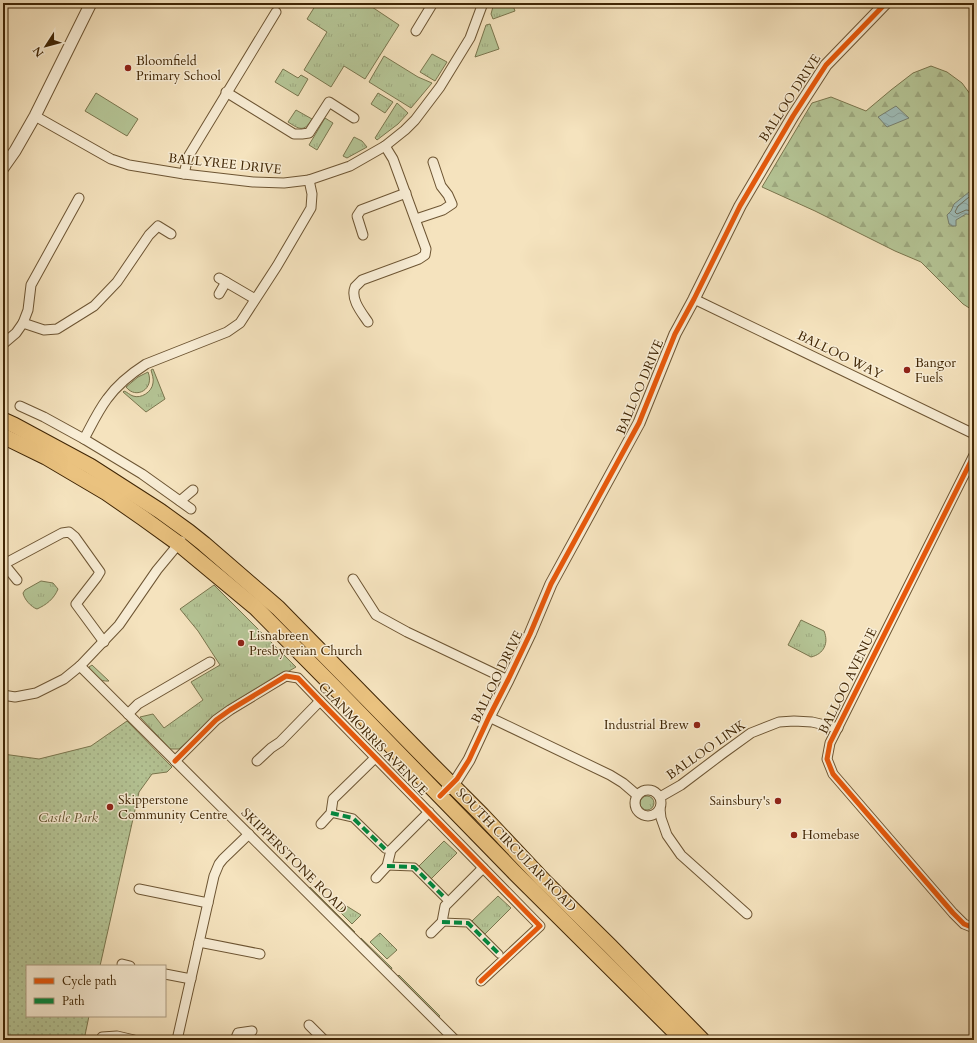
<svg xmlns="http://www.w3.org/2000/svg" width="977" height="1043" font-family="Cardo,serif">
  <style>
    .grass { fill: url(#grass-tufts); stroke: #7a764e }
    .forest { fill: url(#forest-firs); stroke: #7a764e }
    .park { fill: url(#park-dots); stroke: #7a764e }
    .pitch { fill: #b5c596; stroke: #7a764e }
    .water { fill: url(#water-waves); stroke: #788171 }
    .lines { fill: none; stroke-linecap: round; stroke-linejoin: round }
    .shore { stroke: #6f725f; stroke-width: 1 }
    .pedestrian-casing { stroke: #6d5533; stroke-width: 9 }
    .minor-casing { stroke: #6d5533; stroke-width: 11 }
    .tertiary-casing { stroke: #6d5533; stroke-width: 13 }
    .trunk-casing { stroke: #402605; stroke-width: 17 }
    .pedestrian { stroke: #f8edd5; stroke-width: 7 }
    .minor { stroke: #f8edd5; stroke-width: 9 }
    .tertiary { stroke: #f8edd5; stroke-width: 11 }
    .trunk { stroke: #eac27f; stroke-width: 15 }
    .quiet { stroke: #00873e; stroke-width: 4; stroke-dasharray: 8 4; stroke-linecap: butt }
    .cycleway-casing { stroke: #f8edd5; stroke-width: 8 }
    .cycleway { stroke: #e8590c; stroke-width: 5 }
    .poi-dot { fill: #8f2418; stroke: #f8edd5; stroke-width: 1.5 }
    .labels { text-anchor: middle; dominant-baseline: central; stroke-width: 3; stroke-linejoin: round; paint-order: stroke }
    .poi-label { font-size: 13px; fill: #402605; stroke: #f8edd5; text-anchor: start }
    .street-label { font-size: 13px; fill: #402605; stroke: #f8edd5 }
    .park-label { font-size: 13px; font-style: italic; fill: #5d4e29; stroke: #f8edd5 }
  </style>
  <defs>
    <pattern id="grass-tufts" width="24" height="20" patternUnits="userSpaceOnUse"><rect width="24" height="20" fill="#b5c596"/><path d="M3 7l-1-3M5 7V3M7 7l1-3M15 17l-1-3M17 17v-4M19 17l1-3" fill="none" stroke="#9da980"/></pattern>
    <pattern id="forest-firs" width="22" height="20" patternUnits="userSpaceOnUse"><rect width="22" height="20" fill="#b5c596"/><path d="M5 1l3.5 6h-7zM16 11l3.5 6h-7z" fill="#9da980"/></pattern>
    <pattern id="park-dots" width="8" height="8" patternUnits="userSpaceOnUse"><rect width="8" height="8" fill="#b5c596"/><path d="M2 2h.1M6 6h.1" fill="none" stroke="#9da980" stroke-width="1.8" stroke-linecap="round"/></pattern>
    <pattern id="water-waves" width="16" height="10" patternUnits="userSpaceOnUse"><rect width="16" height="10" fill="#9ebdb9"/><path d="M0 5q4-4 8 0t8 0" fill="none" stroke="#89a29e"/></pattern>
  </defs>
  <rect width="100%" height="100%" fill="#f5e3be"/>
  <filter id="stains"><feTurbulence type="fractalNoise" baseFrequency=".005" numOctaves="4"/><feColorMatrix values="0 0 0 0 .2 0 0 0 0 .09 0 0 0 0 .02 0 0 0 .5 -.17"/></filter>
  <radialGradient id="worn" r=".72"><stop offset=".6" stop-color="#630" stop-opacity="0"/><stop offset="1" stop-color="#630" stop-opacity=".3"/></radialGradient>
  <g class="grass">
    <path d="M317,3H353L357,5L359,3H366L399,25L365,79L344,66L331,87L304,70L327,32L307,19Z"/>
    <path d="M494,3H512L515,11L493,19L491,14Z"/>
    <path d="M490,24L499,49L475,57L486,25Z"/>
    <path d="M432,54L447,62L435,81L420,72Z"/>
    <path d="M384,56L418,77L432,83L411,108L369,82Z"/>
    <path d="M283,69L298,78L301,75L308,79L298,96L275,82Z"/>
    <path d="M378,93L393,102L385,113L371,104Z"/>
    <path d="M397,103L408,113L398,124L377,140L375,138Z"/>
    <path d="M296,110L312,119C304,133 299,129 288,122Z"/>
    <path d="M325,118L333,123L317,150L309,145Z"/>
    <path d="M354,137L362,141L367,147L347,158L343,156Z"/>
    <path d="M153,369L165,399L146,412L123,392L124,391C127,392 130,395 133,396C141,399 152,392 153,383C154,379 152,374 151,370Z"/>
    <path d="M148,372C155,389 136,400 126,387L138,377Z"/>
    <path d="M41,581L53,583L58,589C54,599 46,605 37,609C31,607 24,599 23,593L25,590Z"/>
    <path d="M214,585L296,667L227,707L179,749H170L140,717L153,714L164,728L203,700L191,682L220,665L198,631L180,609Z"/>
    <path d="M801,620L824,631C829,643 824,654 811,657L788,645Z"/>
    <path d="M92,665L109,681C100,682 92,676 89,667Z"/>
    <circle cx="647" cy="803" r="7"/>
    <path d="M444,841L457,853L431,879L419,866Z"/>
    <path d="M310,887L355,932L353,933L309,889Z"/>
    <path d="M498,896L511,908L485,934L472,921Z"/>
    <path d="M345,905L361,915L352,924L339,911Z"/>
    <path d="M380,933L397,950L387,959L370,942Z"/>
    <path d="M361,938L392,968L391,970L360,939Z"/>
    <path d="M399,975L440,1016L438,1017L397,977Z"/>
  </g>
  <path class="forest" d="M931,66L947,72L962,83L973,98L970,122L974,126V311L963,304L921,262L895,251L815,211L762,187L812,103L831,97L866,111L891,90L913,73Z"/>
  <path class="park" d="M127,721L172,767L167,772L152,774L139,792L100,966H27V1016H89L84,1040H3V754L39,759L91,746Z"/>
  <path class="pitch" d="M96,93L138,119L127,136L85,111Z"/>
  <g class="water">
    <path d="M896,106L909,118L887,127L878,117Z"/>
    <path d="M974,188V215L966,214L956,220V226H952L949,224L947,215L951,211L954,204Z"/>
  </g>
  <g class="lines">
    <path class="shore" d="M974,193L958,206L955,212L957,214L966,210L974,211"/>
    <defs>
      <g id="pedestrian">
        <path d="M331,813L353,818L385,849"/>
        <path d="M387,866L414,867L445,898"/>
        <path d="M442,922L468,923L499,954"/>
      </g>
      <g id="minor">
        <path d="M416,31L433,3"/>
        <path d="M226,92L294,134H302L309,133L329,102L354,118"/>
        <path d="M35,116L111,159L129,165L184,174L253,182L284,183L309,180L350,166L385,146L405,130L415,120L440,87L470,38L483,3"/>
        <path d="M184,174L188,157L276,12"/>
        <path d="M416,219L443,210L452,204L448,195L441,186L433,162"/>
        <path d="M363,235L357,216L361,210L406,193"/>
        <path d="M219,278L255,299"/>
        <path d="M219,294L226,282"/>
        <path d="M694,299L974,434"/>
        <path d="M368,322C362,313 350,299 355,287C357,285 360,282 362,280L419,259L425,255L426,249L393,159L385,146"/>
        <path d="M23,323L44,330L57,329L94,306L117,282L149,235L158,226L171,234"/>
        <path d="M3,344L16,333L23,323L28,310L31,285L79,198"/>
        <path d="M20,406L44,417L84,439C91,426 98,411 107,399C117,385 132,373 146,364L227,332L240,323L277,266L311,208L312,194L309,180"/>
        <path d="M84,439L142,474L191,509"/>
        <path d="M974,455L830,743L827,759L833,774L953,913L964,924L974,928"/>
        <path d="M180,501L193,490"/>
        <path d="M3,562L4,564L62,533L69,532L75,537L100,572L97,577L76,604L104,642"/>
        <path d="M4,564L17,580"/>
        <path d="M353,579L376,615L407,632L508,680"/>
        <path d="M80,666L455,1040"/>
        <path d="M3,695L15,697L36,693L64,679L80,666L119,625L157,570L181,541"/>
        <path d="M128,714L138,704L210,662"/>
        <path d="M489,717L610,775L623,783L637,795"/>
        <path d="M175,761L216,720L230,710L286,676L298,678L320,701L540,926L481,981"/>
        <path d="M257,761L271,748L280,742L320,701"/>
        <circle cx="648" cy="803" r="13"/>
        <path d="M660,797L681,785L722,754L751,733L779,722L794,721L812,722L838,728"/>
        <path d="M660,809L661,818L667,835L681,855L747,914"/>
        <path d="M321,824L331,813L333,799L375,758"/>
        <path d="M376,878L387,866L391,850L429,812"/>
        <path d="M139,889L208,903"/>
        <path d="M431,933L442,922L445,906L483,868"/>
        <path d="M199,942L260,954"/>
        <path d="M122,964L130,966"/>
        <path d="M165,974L191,979"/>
        <path d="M309,1025L324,1040"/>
        <path d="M102,1037L117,1036L134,1040"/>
        <path d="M177,1040L214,876L219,864L223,859L249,834"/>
        <path d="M235,1040L238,1033L252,1031"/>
      </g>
      <g id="tertiary">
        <path d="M3,168L15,151L35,116L91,3"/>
        <path d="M447,789L457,779L469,760L489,717L508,680L530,634L551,584L639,423L675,334L694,299L740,206L793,116L826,65L886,3"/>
      </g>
      <g id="trunk">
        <path d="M3,420L14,425L90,466L160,511L189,532L204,544L278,608L431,764L482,815L544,881L610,946L702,1040"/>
        <path d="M3,436L46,457L107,493L143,518L179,544L256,608L333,686L440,796L516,874L683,1040"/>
      </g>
    </defs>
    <use href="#pedestrian" class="pedestrian-casing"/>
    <use href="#minor" class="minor-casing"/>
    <use href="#tertiary" class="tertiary-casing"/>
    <use href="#trunk" class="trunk-casing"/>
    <use href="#pedestrian" class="pedestrian"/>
    <use href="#minor" class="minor"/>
    <use href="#tertiary" class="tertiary"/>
    <use href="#trunk" class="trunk"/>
    <g class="quiet">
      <path d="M331,813L353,818L385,849"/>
      <path d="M387,866L414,867L445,898"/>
      <path d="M442,922L468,923L499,954"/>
    </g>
    <defs>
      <g id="cycleway">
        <path d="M974,455L830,743L827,759L833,774L953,913L964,924L974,928"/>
        <path d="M175,761L216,720L230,710L286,676L298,678L320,701L540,926L481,981"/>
        <path d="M440,796L457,779L469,760L489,717L508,680L530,634L551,584L639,423L675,334L694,299L740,206L793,116L826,65L886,3"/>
      </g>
    </defs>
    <use href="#cycleway" class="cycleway-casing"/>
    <use href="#cycleway" class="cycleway"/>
  </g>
  <g class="poi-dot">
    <circle cx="128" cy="68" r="4"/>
    <circle cx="907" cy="370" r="4"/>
    <circle cx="241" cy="643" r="4"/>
    <circle cx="697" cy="725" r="4"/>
    <circle cx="778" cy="801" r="4"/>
    <circle cx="110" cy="807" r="4"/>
    <circle cx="794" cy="835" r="4"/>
  </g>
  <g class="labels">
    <g class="poi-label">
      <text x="136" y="61">Bloomfield<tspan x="136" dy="15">Primary School</tspan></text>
      <text x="915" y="363">Bangor<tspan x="915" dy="15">Fuels</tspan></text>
      <text x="249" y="636">Lisnabreen<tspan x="249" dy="15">Presbyterian Church</tspan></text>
      <text x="689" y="725" text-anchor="end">Industrial Brew</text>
      <text x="118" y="800">Skipperstone<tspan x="118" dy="15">Community Centre</tspan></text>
      <text x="770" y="801" text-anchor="end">Sainsbury's</text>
      <text x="802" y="835">Homebase</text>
    </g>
    <g class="street-label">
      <text transform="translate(790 98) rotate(-57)">BALLOO DRIVE</text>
      <text transform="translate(225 164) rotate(6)">BALLYREE DRIVE</text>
      <text transform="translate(840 355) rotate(26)">BALLOO WAY</text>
      <text transform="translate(640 387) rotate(-67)">BALLOO DRIVE</text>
      <text transform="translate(497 677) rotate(-64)">BALLOO DRIVE</text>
      <text transform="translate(848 681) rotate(-64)">BALLOO AVENUE</text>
      <text transform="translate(373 739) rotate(46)">CLANMORRIS AVENUE</text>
      <text transform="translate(706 750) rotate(-35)">BALLOO LINK</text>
      <text transform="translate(516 850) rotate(46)">SOUTH CIRCULAR ROAD</text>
      <text transform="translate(294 861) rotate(45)">SKIPPERSTONE ROAD</text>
    </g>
    <g class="park-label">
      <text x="68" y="818">Castle Park</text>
    </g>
  </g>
  <rect width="977" height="1043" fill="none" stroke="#f5e3be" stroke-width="16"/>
  <rect x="4" y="4" width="969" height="1035" fill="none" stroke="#402605" stroke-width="2"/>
  <rect x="8" y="8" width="961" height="1027" fill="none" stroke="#402605"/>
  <rect x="26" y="965" width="140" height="52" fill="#f8edd5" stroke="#ae9d82"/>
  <rect x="34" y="978" width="20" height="6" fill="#e8590c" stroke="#ae9d82"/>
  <text x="62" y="985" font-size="12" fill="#402605">Cycle path</text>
  <rect x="34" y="998" width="20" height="6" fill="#00873e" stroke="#ae9d82"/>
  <text x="62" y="1005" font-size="12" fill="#402605">Path</text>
  <g transform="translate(46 46) rotate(234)" stroke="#f8edd5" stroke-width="3" paint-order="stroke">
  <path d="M0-3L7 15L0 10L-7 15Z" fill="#402605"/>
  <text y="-6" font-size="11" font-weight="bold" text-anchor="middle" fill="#402605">N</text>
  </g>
  <rect width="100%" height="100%" filter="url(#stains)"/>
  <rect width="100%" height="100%" fill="url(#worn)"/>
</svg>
